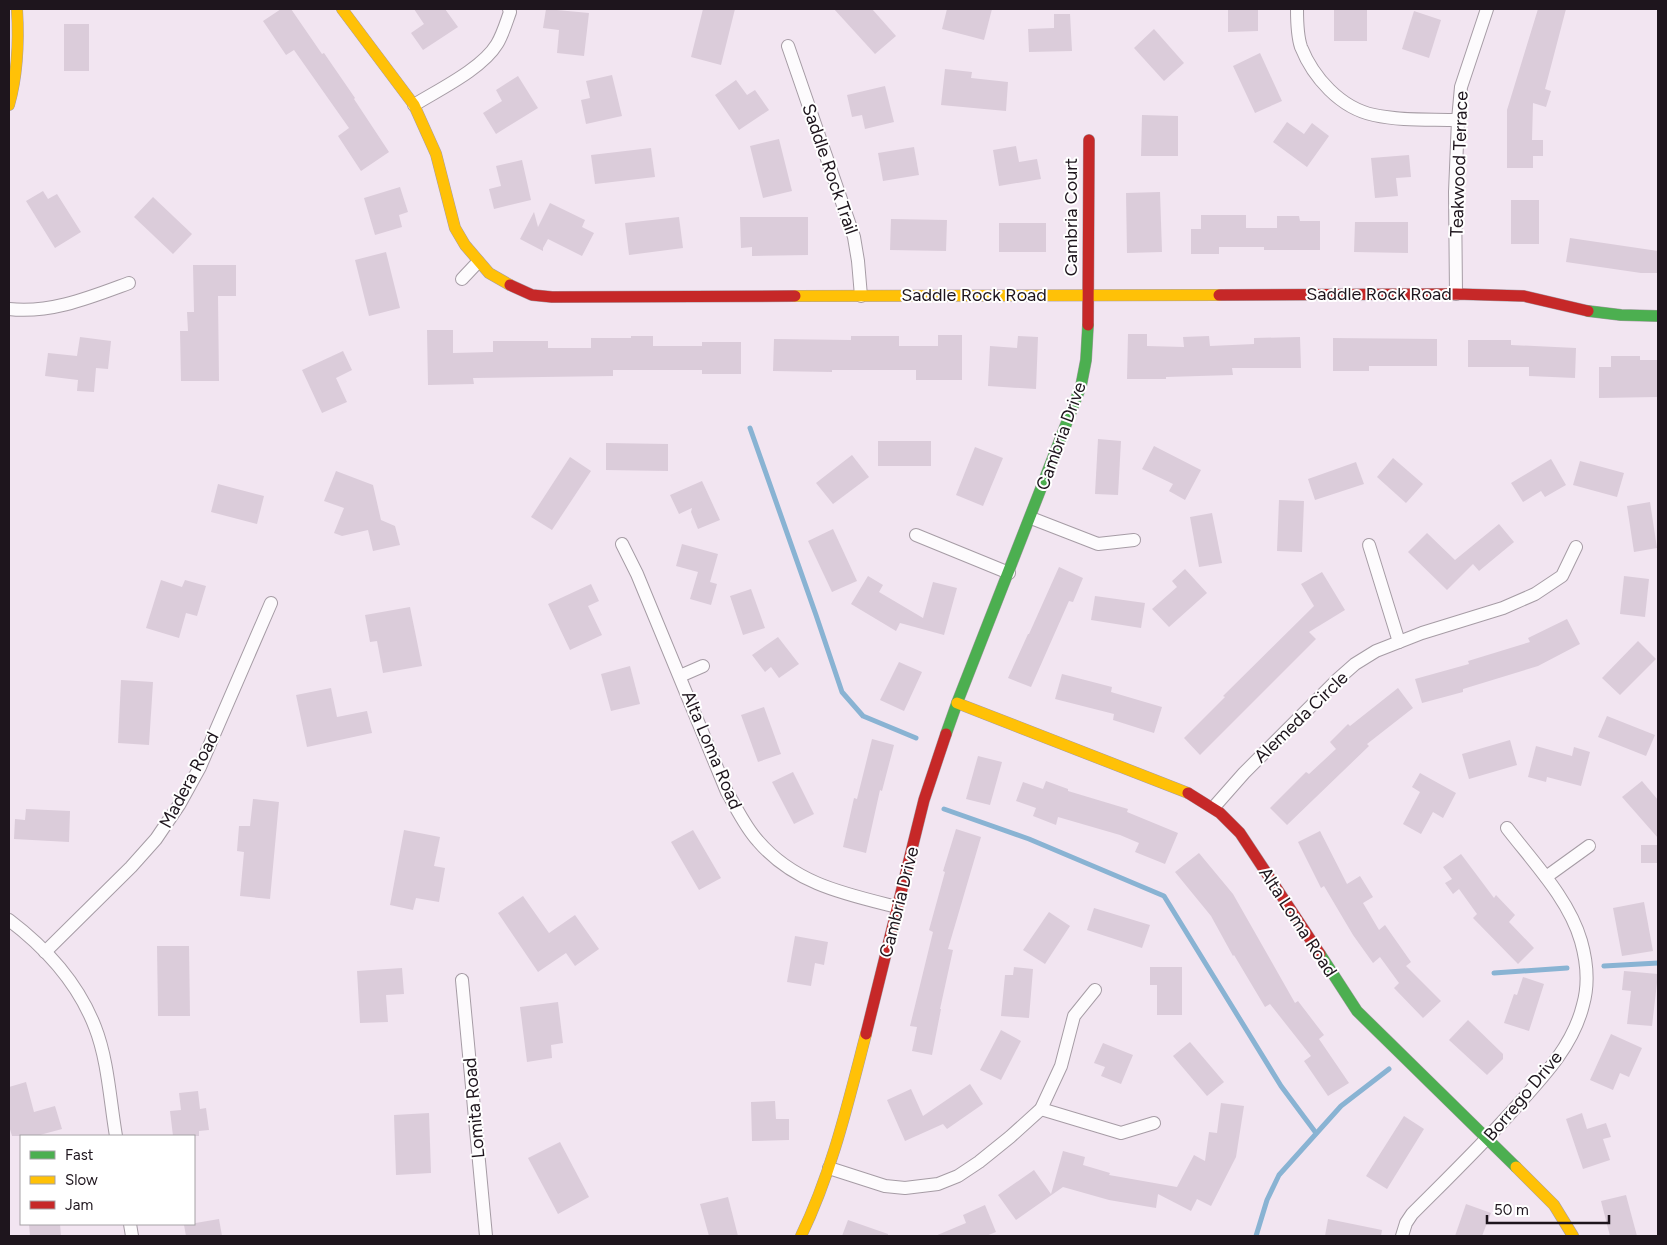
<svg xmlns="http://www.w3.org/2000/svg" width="1667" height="1245" font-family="Figtree,sans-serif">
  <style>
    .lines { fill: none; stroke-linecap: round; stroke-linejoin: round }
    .stream { stroke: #89b3d3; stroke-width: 5 }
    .building { fill: #dbccda }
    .street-casing { stroke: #a69ca5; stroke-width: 14 }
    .fast-casing { stroke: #a69ca5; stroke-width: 12 }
    .slow-casing { stroke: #a69ca5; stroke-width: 12 }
    .jam-casing { stroke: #a69ca5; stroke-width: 12 }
    .street { stroke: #fdfbfd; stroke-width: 12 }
    .fast { stroke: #4caf50; stroke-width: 11 }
    .slow { stroke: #ffc107; stroke-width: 11 }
    .jam { stroke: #c62828; stroke-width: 11 }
    .labels { text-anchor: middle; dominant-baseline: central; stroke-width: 4; stroke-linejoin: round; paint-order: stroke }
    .street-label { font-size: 18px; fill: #1e151d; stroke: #fff }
  </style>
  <rect width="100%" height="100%" fill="#f2e5f1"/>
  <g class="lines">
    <g class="stream">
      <path d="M750,428L816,615L842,692L863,716L916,738"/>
      <path d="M944,809L1029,839L1164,896L1281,1086L1316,1133"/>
      <path d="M1604,966L1658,963"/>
      <path d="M1494,973L1567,968"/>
      <path d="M1256,1236L1267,1200L1279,1175L1341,1106L1389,1069"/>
    </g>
  </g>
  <g class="building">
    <path d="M281,9H291L322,54L324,53L355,98L354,99L389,152L361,171L338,136L349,128L294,50L286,55L263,21Z"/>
    <path d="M414,9H445L458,27L423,50L411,33L424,24Z"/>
    <path d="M546,9L589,13L584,56L557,53L559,30L543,28Z"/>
    <path d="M703,9H735L721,65L691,57Z"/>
    <path d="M834,9H872L896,36L875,54Z"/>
    <path d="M947,9H992L984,40L942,29Z"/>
    <path d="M1228,9H1258V31L1228,32Z"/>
    <rect x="1334" y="9" width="33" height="32"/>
    <path d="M1538,9H1566L1545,89L1551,91L1546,107L1533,103L1532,140H1543V156H1533V168H1507V110Z"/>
    <path d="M1414,11L1441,20L1429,58L1402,49Z"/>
    <path d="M1054,14H1070L1072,51L1029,52L1028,29L1054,28Z"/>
    <rect x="64" y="24" width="25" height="47"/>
    <path d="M1154,29L1184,63L1164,81L1134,48Z"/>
    <path d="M1260,53L1282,101L1255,113L1233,66Z"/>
    <path d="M945,69L972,72L971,78L1008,82L1006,111L941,105Z"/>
    <path d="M612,75L622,116L586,124L581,100L590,98L586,81Z"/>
    <path d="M518,76L538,108L496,134L483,113L502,101L496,90Z"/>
    <path d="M736,80L747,95L755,90L769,110L739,130L715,95Z"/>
    <path d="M885,86L894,122L865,129L862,115L852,117L847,95Z"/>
    <path d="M1142,115L1178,116V156H1141Z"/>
    <path d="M1287,122L1304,134L1312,123L1329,136L1307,167L1273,142Z"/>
    <path d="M779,139L792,191L763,198L750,146Z"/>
    <path d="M1016,146L1019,162L1037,159L1041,179L999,186L993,150Z"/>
    <path d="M914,147L919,175L883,181L878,153Z"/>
    <path d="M651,148L655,177L595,184L591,155Z"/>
    <path d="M1409,155L1411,177L1396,178L1398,196L1375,198L1371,158Z"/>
    <path d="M522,160L531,200L494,209L489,189L501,186L496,166Z"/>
    <path d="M400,187L408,212L399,215L402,227L375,235L364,198Z"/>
    <path d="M43,191L48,199L57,194L81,232L55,248L26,201Z"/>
    <path d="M1160,192L1162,252L1127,253L1126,193Z"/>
    <path d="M153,197L192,234L173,254L134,217Z"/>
    <rect x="1511" y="200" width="28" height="44"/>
    <path d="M550,203L585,220L582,227L594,233L582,256L548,239L543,248V251L520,239L534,212L538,227Z"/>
    <path d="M1201,215H1246V228H1277V216H1299L1300,221H1320V250H1264V247H1219V254H1191V229H1201Z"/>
    <path d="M679,217L683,248L629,255L625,223Z"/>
    <path d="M740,217H808V255L752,256V247L741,248Z"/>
    <path d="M891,219L947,220L946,251L890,250Z"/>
    <path d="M1355,222H1408V253L1354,252Z"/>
    <rect x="999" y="223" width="47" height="29"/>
    <path d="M1570,238L1658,251V273H1641L1566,262Z"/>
    <path d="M386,252L400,308L369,316L355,260Z"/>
    <path d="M193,265H236V296H218L219,381H181L180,331H188L187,312H194Z"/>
    <path d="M427,330H453V353L493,352V341H548V348H591V338H631V336H653V346H702V342H741V374H702V370H613V376L473,378L474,384L428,385Z"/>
    <path d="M1128,334H1147V346L1184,347L1183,337L1209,336L1210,346L1254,344V338L1300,337L1301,368H1232L1233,375L1166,377V379H1127Z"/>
    <path d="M938,335H962V380H916V370H832V372L773,371L774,339L851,340V336H899V346H938Z"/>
    <path d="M1018,336L1038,337L1036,389L988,386L990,346L1017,348Z"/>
    <path d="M80,337L111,341L108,369L96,368L94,392L77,391L78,380L45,376L48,353L77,356Z"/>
    <path d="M1333,338L1437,339V366H1369V371H1333Z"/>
    <path d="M1468,340H1511V345L1576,348L1575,378L1529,376V367H1468Z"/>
    <path d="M343,351L352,370L336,378L347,402L322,413L302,370Z"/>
    <path d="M1611,356H1640V360H1658V397L1599,398V367H1611Z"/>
    <path d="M1098,439L1121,441L1118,495L1095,494Z"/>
    <rect x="878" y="441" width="53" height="25"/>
    <path d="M606,443L668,444V471L606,470Z"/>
    <path d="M1154,446L1201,470L1185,500L1169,491L1173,484L1142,469Z"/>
    <path d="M975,447L1003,458L983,506L956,495Z"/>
    <path d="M852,455L869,477L833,504L816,483Z"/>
    <path d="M570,457L591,471L552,530L531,517Z"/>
    <path d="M1393,458L1423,484L1406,503L1377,477Z"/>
    <path d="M1551,459L1566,485L1545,497L1541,491L1523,502L1511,483Z"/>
    <path d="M1580,461L1624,473L1617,497L1573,485Z"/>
    <path d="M1356,462L1364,484L1315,500L1308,479Z"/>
    <path d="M336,471L373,485L381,520L395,526L400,545L373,551L368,530L342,536L334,533L344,508L324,501Z"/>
    <path d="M702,481L720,520L698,529L691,512L692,508L679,514L670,495Z"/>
    <path d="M218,484L264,496L257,524L211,512Z"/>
    <path d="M1279,500L1304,501L1302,552L1277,551Z"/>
    <path d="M1650,502L1657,548L1634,552L1627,506Z"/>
    <path d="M1212,513L1222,563L1199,567L1190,517Z"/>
    <path d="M1499,524L1514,542L1479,571L1473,564L1447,590L1408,552L1427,533L1455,560Z"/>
    <path d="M833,529L857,581L832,592L808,541Z"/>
    <path d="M682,544L718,554L710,582L717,584L711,605L690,599L698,572L676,566Z"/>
    <path d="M1059,567L1083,578L1073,602L1069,601L1031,687L1008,678L1028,634H1029Z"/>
    <path d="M1185,569L1207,593L1169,627L1152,609L1177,587L1172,581Z"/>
    <path d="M1322,572L1345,610L1309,632L1316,639L1200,755L1184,738L1225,697L1223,696L1314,606L1301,584Z"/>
    <path d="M868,576L883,585L879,592L923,618L933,582L957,588L944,635L900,623L896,631L851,604Z"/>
    <path d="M1624,576L1649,579L1645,617L1620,614Z"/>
    <path d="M161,580L182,587L185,580L206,586L197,616L186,613L179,638L146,628Z"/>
    <path d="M591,584L599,601L588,606L602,635L570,650L548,604Z"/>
    <path d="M751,589L765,628L743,635L730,596Z"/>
    <path d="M1095,596L1145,603L1141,628L1091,620Z"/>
    <path d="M410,607L422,666L383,673L377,641L370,642L365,615Z"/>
    <path d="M1567,619L1580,644L1538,666L1463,689V692L1422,703L1415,679L1469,664L1468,661L1530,642L1528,638Z"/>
    <path d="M778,637L799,664L779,678L771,667L765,672L752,655Z"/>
    <path d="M1638,641L1656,659L1620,695L1602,678Z"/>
    <path d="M899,662L922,672L904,711L880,700Z"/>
    <path d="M630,666L640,704L611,711L601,674Z"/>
    <path d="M1062,674L1112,687L1111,692L1162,707L1154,733L1113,720L1114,714L1055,699Z"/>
    <path d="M121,680L153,682L149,745L118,743Z"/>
    <path d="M331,688L337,717L367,711L372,733L307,747L296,695Z"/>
    <path d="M1398,688L1413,708L1367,744L1369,746L1287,825L1270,808L1306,772L1309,774L1336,749L1330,742L1348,724L1350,726Z"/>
    <path d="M764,707L781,754L758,762L741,715Z"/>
    <path d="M1607,716L1655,735L1646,756L1598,737Z"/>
    <path d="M872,739L894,745L882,791L880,790L866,853L843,847L854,798L857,799Z"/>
    <path d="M1510,740L1517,765L1469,779L1462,754Z"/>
    <path d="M1536,746L1572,756L1574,747L1590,752L1581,786L1547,777L1546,782L1528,777Z"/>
    <path d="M978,756L1002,762L990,805L966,799Z"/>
    <path d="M793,772L814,814L794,824L772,782Z"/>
    <path d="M1420,773L1456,793L1443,818L1433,812L1421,834L1403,824L1420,792L1412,787Z"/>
    <path d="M1046,781L1068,789V791L1128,809L1127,812L1178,833L1165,864L1135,852L1139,843L1120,835L1058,817L1056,825L1033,816L1036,808L1016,801L1023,782L1043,789Z"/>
    <path d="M1642,781L1658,800V838L1622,797Z"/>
    <path d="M253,799L279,802L270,899L240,896L244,852L237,851L239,826H250Z"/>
    <path d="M26,809L70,811L69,842L14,839L15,819L25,820Z"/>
    <path d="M956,829L981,837L948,949L953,950L940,1009H941L932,1055L912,1051L917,1027L910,1026L933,932L929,930L945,872L943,871Z"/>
    <path d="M404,830L440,837L434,866L445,868L439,902L416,898L413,910L390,905Z"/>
    <path d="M693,830L721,878L699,890L671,842Z"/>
    <path d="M1320,831L1347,884L1360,876L1373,897L1363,903L1379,930L1385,925L1411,962L1406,966L1441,1001L1423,1018L1394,988L1399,983L1380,957L1373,963L1353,935L1324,886L1321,888L1298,842Z"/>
    <rect x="1641" y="845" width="17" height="18"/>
    <path d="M1199,853L1233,894L1295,1003L1298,1001L1324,1035L1319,1039L1349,1083L1328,1096L1304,1061L1311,1056L1270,1004L1265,1007L1234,955L1233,956L1211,916L1175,872Z"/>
    <path d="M1461,854L1494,898L1496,895L1515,915L1509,922L1534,948L1518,964L1473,918L1477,914L1459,889L1453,894L1445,883L1452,879L1443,867Z"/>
    <path d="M523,896L549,933L575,915L599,949L575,966L566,953L538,972L498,913Z"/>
    <path d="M1644,902L1653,951L1622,956L1613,908Z"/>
    <path d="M1094,908L1150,925L1142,948L1087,930Z"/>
    <path d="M1049,912L1070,926L1045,964L1023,950Z"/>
    <path d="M795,936L828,942L824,965L815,963L811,986L787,982Z"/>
    <path d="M157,946H189L190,1016H158Z"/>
    <path d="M1014,967L1033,969L1029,1018L1001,1016L1005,975H1013Z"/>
    <path d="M1150,967H1182V1015H1157V985H1150Z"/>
    <path d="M402,968L404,994L386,995L388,1022L360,1023L357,971Z"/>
    <path d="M1624,971L1658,974L1652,1026L1627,1024L1631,991L1622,990Z"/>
    <path d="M1523,977L1544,984L1529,1031L1504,1023L1514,994L1517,995Z"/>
    <path d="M558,1002L563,1043L551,1045L552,1058L527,1062L520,1007Z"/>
    <path d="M1468,1020L1503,1054V1059L1487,1075L1449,1040Z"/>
    <path d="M1001,1030L1021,1041L1001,1080L980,1070Z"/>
    <path d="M1611,1034L1642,1048L1629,1077L1620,1073L1613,1090L1590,1080Z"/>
    <path d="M1190,1042L1224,1082L1207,1096L1173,1056Z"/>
    <path d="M1103,1043L1133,1055L1121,1084L1101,1076L1105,1067L1094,1063Z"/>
    <path d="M26,1082L34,1112L55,1106L62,1129L36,1136H12L9,1126V1087Z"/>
    <path d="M970,1084L983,1104L947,1129L943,1124L905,1141L887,1100L911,1089L923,1116Z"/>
    <path d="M198,1091L200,1109L206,1108L209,1130L199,1131V1136H173L170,1111L181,1110L179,1093Z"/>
    <path d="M775,1101L776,1119H789V1140L752,1141L751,1102Z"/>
    <path d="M1221,1103L1244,1106L1236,1157L1211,1206L1197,1199L1191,1211L1158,1194L1156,1208L1109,1200L1063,1187L1016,1220L998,1195L1034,1170L1051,1194L1063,1151L1085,1157L1083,1165L1110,1173L1109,1175L1177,1187L1194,1155L1205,1161L1209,1132L1217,1133Z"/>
    <path d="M429,1113L431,1173L396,1175L394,1115Z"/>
    <path d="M1582,1113L1587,1129L1606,1123L1611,1137L1603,1139L1610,1160L1583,1169L1566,1119Z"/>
    <path d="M1404,1116L1424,1129L1387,1189L1366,1176Z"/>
    <path d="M560,1142L589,1197L558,1214L528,1158Z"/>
    <path d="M1626,1195L1637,1236H1610L1601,1201Z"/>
    <path d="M728,1197L738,1236H709L700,1204Z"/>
    <path d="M1466,1204L1491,1213L1482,1236H1455Z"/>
    <path d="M985,1205L996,1232L986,1236H935L966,1223L963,1215Z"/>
    <path d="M219,1219L222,1236H186L184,1225Z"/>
    <path d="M1328,1219L1382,1230L1381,1236H1325Z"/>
    <path d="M848,1220L888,1234V1236H842Z"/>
    <path d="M29,1224H60L61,1236H30Z"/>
  </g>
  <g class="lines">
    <defs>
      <g id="street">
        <path d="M1297,9C1297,21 1297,35 1301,47C1313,77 1340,108 1374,115C1401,121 1430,119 1458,120"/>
        <path d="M788,46L854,237L858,261L861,296"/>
        <path d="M414,105C438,90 482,69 497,44C503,34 506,23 510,12L509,9"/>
        <path d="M462,279L478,262"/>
        <path d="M1456,294L1455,192L1458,120L1461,87L1487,9"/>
        <path d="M9,309C50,314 91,297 129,283"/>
        <path d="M1031,518L1098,544L1134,540"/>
        <path d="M916,535L1009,573"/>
        <path d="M622,544L637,574L727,792C737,809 745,827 758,841C795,884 845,894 897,907"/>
        <path d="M1369,545L1399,642"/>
        <path d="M680,676L703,666"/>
        <path d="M1214,807L1244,773L1338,679L1355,664L1376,651L1422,633L1503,608L1535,594L1562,576L1576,547"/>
        <path d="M1546,877L1589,846"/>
        <path d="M9,920C46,948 78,983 95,1027C108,1060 110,1101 116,1136"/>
        <path d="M45,952L131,867L156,839L179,805L200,767L271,603"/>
        <path d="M462,980L486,1236"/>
        <path d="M1041,1109L1121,1133L1154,1123"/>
        <path d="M829,1168L885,1186L905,1188L938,1184L958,1176L979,1162L1010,1137L1041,1109L1061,1066L1074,1016L1095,990"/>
        <path d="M130,1224L132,1236"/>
        <path d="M1402,1236L1406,1223L1412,1214C1447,1179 1482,1145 1515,1108C1543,1077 1573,1046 1583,1005C1589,984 1587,962 1581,941C1569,899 1533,862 1507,828"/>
      </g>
      <g id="fast">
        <path d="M1588,311L1621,315L1658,316"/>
        <path d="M946,734L957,703L1081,386L1086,360L1088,325"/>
        <path d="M1320,954L1357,1011L1516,1167"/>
      </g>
      <g id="slow">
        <path d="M342,9L414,105L436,154L455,228L465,245L489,273L510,285"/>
        <path d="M9,105C18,73 19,42 17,9"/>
        <path d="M795,296L1219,295"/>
        <path d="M957,703L1188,793"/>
        <path d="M1516,1167L1554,1205L1573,1236"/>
        <path d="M801,1236C832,1172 848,1103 866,1034"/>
      </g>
      <g id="jam">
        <path d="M510,285L532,295L552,297L795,296"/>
        <path d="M1219,295L1456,294L1524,296L1588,311"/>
        <path d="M1088,325L1089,140"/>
        <path d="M1188,793L1220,813L1240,833L1320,954"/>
        <path d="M866,1034L924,800L946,734"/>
      </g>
    </defs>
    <use href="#street" class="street-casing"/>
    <use href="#fast" class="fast-casing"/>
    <use href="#slow" class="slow-casing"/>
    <use href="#jam" class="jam-casing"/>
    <use href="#street" class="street"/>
    <use href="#fast" class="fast"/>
    <use href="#slow" class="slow"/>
    <use href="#jam" class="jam"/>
  </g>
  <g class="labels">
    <g class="street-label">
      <text transform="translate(1459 164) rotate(-88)">Teakwood Terrace</text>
      <text transform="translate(830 169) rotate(71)">Saddle Rock Trail</text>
      <text transform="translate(1071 217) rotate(-90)">Cambria Court</text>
      <text x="1379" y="294">Saddle Rock Road</text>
      <text x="974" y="295">Saddle Rock Road</text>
      <text transform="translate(1061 436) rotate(-70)">Cambria Drive</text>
      <text transform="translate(1301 717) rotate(-44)">Alemeda Circle</text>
      <text transform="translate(712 750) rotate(67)">Alta Loma Road</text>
      <text transform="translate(189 780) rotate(-62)">Madera Road</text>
      <text transform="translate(899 902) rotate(-76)">Cambria Drive</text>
      <text transform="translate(1298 922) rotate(57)">Alta Loma Road</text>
      <text transform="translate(1523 1096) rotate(-50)">Borrego Drive</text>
      <text transform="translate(474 1108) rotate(-95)">Lomita Road</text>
    </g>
  </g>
  <rect width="1667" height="1245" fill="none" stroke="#1e151d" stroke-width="20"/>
  <rect x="20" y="1135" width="175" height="90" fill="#ffffff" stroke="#a5a1a5"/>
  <rect x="30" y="1151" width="25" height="8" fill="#4caf50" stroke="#a5a1a5"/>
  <text x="65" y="1160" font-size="15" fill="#1e151d">Fast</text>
  <rect x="30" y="1176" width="25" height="8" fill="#ffc107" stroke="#a5a1a5"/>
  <text x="65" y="1185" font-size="15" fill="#1e151d">Slow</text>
  <rect x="30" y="1201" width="25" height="8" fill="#c62828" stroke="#a5a1a5"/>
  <text x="65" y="1210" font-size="15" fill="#1e151d">Jam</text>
  <path d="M1487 1215v8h122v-8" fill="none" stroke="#1e151d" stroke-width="2.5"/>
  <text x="1494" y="1215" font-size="15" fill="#1e151d" stroke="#ffffff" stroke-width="4" paint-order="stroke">50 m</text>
</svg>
